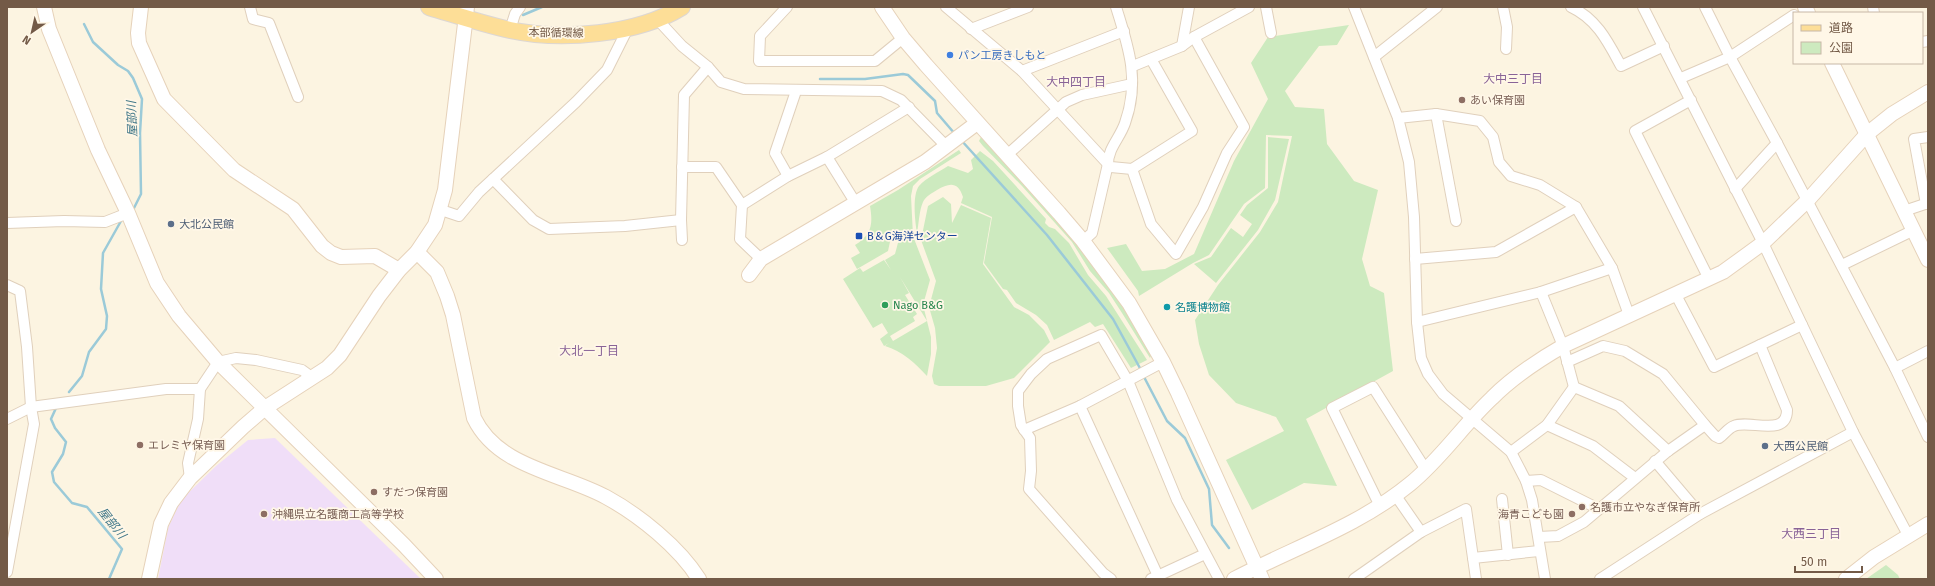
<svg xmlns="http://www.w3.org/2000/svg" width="1935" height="586" font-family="'Fira Sans','Noto Sans JP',sans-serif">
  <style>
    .education { fill: #f0def8 }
    .green { fill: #cdeabf; fill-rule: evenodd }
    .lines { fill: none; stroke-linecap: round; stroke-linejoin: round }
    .stream { stroke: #9bcad8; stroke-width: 2.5 }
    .street-casing { stroke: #e0d0bc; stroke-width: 12 }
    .secondary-casing { stroke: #e6d2ba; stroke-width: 16 }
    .primary-casing { stroke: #ddd7d3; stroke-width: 18 }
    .street { stroke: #fff; stroke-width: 10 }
    .secondary { stroke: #fff; stroke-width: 14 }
    .primary { stroke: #fdde97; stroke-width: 16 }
    .shop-dot { fill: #3f7fe0; stroke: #fff7e7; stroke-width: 1.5 }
    .education-dot { fill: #8d6e63; stroke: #fff7e7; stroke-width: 1.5 }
    .service-dot { fill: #5c6f8a; stroke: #fff7e7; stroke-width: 1.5 }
    .transit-dot { fill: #1a4fb4; stroke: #fff7e7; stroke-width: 1.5 }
    .leisure-dot { fill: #2e9e5b; stroke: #fff7e7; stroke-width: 1.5 }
    .culture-dot { fill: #0f9aa8; stroke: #fff7e7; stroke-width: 1.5 }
    .labels { text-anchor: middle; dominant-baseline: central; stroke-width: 3.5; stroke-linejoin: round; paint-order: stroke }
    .street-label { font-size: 11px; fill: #735a47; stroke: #fff7e7 }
    .shop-label { font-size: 11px; fill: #366cbe; stroke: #fff7e7; text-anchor: start }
    .education-label { font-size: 11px; fill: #785e54; stroke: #fff7e7; text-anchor: start }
    .service-label { font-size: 11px; fill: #4e5e75; stroke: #fff7e7; text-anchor: start }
    .transit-label { font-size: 11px; fill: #164399; stroke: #fff7e7; text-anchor: start }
    .leisure-label { font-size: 11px; fill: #27864d; stroke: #fff7e7; text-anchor: start }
    .culture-label { font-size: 11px; fill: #0d838f; stroke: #fff7e7; text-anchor: start }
    .neighbourhood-label { font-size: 12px; fill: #896397; stroke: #fff7e7 }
    .water-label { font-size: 12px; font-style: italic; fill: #417788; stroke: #fff7e7 }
  </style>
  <rect width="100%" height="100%" fill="#fcf4e1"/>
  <path class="education" d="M275,438L421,579H158L168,528L181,500L216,466L248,440Z"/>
  <g class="green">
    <path d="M1349,25L1337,45L1319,46L1285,91L1295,107L1324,109L1327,144L1354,181L1378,190L1362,259L1370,286L1384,293L1393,371L1306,419L1337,486L1304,483L1252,510L1226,460L1284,431L1276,417L1236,403L1209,375L1199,344L1195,320L1218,285L1260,232L1278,202L1292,136L1266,135L1265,188L1244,204L1209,255L1193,263L1139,296L1138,291L1107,248L1126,244L1142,271L1165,269L1194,254L1234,161L1268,99L1251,63L1268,37Z"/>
    <path d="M981,137C1010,171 1041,201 1070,235C1101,272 1129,313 1151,356L1150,358L1122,313L1109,293L1090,271L1072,242L1022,186L983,146L979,141Z"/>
    <path d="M1268,137L1289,139L1275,200L1258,230L1216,283L1194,264L1211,257L1231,228L1243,237L1252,224L1240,215L1247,205L1268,188Z"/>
    <path d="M959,150L961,153L920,179L913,186L911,196L913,236L930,280L923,305L931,337V354L927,376C915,363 902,351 885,346L889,343L884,346L880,339L888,333L882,323L873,328L843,279L860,268L863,272L884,260L891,270L885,260L895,254L899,239L891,237L888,251L857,269L851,258L860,253L855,245C872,235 873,224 870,206L898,190ZM900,277L927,321L893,341L890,336L915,321L913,317L917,314L905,295L909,293Z"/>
    <path d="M980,151L993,161L1046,219L1045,223L1049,227L1055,229L1069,243L1088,275L1106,296L1147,360L1131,368L1103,324L1095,327L1090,322L1054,340L1047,325L1036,315L1016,303L1007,290L1003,289L984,263L992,217L961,203L963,197C958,181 949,183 937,190C932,193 925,197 923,202C919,211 919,223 917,233C915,222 912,195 919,186C926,178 939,172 948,166L968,173L973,169L971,160Z"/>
    <path d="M943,197L951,204L952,223L961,205L991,218L983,264L1014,307L1029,315L1044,330L1050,342L1014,378L986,386H939L934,384L932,376L937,348L935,328L929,307L936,281L921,240L928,206Z"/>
    <path d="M1886,565L1898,575L1900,579H1866Z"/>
  </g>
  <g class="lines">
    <g class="stream">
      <path d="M523,15L542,7"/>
      <path d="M84,24L93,42L118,65L128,71L133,78L142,99L140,133L141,194L134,208"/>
      <path d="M820,79H865L903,74L908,75L935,101L937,113L955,134"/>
      <path d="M961,140L1047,235L1113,319L1141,370"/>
      <path d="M1143,375L1167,421L1185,438L1209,489L1212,525L1229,548"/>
      <path d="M69,392L82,376L89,352L106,329L107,316L101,289L103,253L121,221"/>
      <path d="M56,408L51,419L55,428L66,442L63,454L52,472L54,482L72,503L87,507L122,549L109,579"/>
    </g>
    <defs>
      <g id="street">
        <path d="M250,7L253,19L269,23L298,97"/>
        <path d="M787,7L760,36L759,61H875L903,38"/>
        <path d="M946,7L1022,71L1108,164L1111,167L1132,169L1151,224L1176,254L1203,207L1227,153L1244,127L1194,37"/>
        <path d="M1266,7L1271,33"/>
        <path d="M1354,7L1398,118L1409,162L1414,217L1417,322L1421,358L1428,374L1443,394L1511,452L1526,481L1532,500L1545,579"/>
        <path d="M1503,7L1507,27L1506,49"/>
        <path d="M1571,7C1597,19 1608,42 1621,66L1664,46"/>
        <path d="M1643,7L1763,243L1853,432L1908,535"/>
        <path d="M1705,7L1730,57L1777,143L1735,189"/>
        <path d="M1873,7L1874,13"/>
        <path d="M658,20L682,46L708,67L721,82L744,89L882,91L901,100L947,147"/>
        <path d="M971,29L1028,7"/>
        <path d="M510,30L515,14L520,7"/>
        <path d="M1922,42L1928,41"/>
        <path d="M1182,46L1189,7"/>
        <path d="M1374,57L1437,7"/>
        <path d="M1133,66L1182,46L1194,37L1249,7"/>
        <path d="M1022,71L1124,31"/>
        <path d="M1681,78L1730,57L1794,15"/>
        <path d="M1691,100L1635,131L1709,279"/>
        <path d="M1436,114L1456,221"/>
        <path d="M1398,118L1436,114L1480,121L1493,137L1499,162L1511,176L1540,185L1576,207L1612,268L1629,315"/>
        <path d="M1777,143L1895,368L1928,437"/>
        <path d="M1007,155L1066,102L1082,95L1132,84"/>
        <path d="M827,157L855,202"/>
        <path d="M682,167H716L742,205L740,239L761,259"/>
        <path d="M1132,169L1192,131L1151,59"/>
        <path d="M788,176L775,153L796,91"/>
        <path d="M493,179L533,220L549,229L625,226L681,220"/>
        <path d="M1926,204L1914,139L1928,137"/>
        <path d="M742,205L788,176L827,157L909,107"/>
        <path d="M441,210L459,216L479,192L576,102L607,70L628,28"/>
        <path d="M1904,211L1928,203"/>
        <path d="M7,223L64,221L105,222L128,213"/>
        <path d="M682,240L681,220L684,95L708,67"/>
        <path d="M1083,241L1092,233L1108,164C1108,148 1120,138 1125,123C1140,81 1129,48 1116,7"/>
        <path d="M1415,259L1496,252L1576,207"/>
        <path d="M1842,265L1914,230"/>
        <path d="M7,285L20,291L27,347L31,407L34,424L7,572"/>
        <path d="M1541,292L1563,346L1574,387"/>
        <path d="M1676,295L1714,367L1802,325"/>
        <path d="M1417,322L1541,292L1612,268"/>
        <path d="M1567,362L1603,346L1625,351L1663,374L1705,425L1715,436L1719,438C1724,435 1728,428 1734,426C1749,419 1787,438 1787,410L1760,345"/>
        <path d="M1895,368L1928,351"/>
        <path d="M1574,387L1619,406L1668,451"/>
        <path d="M1080,406L1158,576"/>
        <path d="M7,419L31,407L166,389H200"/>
        <path d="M1547,425L1593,446L1635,478"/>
        <path d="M1024,430L1080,406L1163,362"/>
        <path d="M1511,452L1547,425L1574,387"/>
        <path d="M1655,461L1700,514"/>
        <path d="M190,478L188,463L198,419L200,389L218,362L236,358L256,360L302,370L313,378"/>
        <path d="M1526,481L1541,480L1599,509"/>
        <path d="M1396,496L1421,532"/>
        <path d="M1502,499L1508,555"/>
        <path d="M1380,506L1332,408L1373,387L1426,470"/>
        <path d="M1539,537L1558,536L1584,522L1668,451L1705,425"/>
        <path d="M1473,558L1539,551"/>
        <path d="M1111,579L1103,573L1029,489L1031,471L1030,438L1021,425L1018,406V391L1031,374L1047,359L1101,335L1128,381L1177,500L1219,579"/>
        <path d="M1151,579L1205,554"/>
        <path d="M1354,579L1421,532L1466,509L1476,579"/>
        <path d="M1600,579L1700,514L1853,432"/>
      </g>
      <g id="secondary">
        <path d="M44,7L49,29L98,150L128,213L157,283L179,316L218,362L404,545L436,579"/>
        <path d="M141,7L138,33L139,43L164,99L234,170L293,209L322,246L331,253L341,257L375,256L399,270"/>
        <path d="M882,7L903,38L926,65L1059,213L1083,241L1129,303L1163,362L1178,393L1262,579"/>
        <path d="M1805,7L1808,13"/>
        <path d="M1832,63L1928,260"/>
        <path d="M417,252L437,272L447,296L453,315L474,418C498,468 562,473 606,497C639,515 679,547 699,579"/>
        <path d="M749,275L761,259L925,162L977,123"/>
        <path d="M149,579L161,524L171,503L190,478L243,427L265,408L327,368L340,355L379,296L399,270L417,252L435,225L445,190L467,7"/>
        <path d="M1234,579C1293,548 1359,526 1410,484C1441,459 1463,425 1492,398C1513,377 1537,361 1563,346L1723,272L1763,243L1808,200L1867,134L1892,114L1928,92"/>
        <path d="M1846,579L1874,557L1928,524"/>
      </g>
      <path id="primary" d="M429,7C456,15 483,24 510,30C561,41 637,35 682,7"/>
    </defs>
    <use href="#street" class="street-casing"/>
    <use href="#secondary" class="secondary-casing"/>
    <use href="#primary" class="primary-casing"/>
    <use href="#street" class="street"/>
    <use href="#secondary" class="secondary"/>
    <use href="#primary" class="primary"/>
  </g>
  <circle class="shop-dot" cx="950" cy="55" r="4"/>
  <g class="education-dot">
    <circle cx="1462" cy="100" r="4"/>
    <circle cx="140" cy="445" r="4"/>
    <circle cx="374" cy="492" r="4"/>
    <circle cx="1582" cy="507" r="4"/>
    <circle cx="264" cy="514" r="4"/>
    <circle cx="1572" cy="514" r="4"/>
  </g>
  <g class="service-dot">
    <circle cx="171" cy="224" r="4"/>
    <circle cx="1765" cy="446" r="4"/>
  </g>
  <rect class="transit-dot" x="855" y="232" width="8" height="8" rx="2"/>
  <circle class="leisure-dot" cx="885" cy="305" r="4"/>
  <circle class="culture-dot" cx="1167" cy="307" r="4"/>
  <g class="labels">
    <g class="street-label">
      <text transform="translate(556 33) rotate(1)">本部循環線</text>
    </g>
    <g class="shop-label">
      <text x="958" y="55">パン工房きしもと</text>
    </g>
    <g class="education-label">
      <text x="1470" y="100">あい保育園</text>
      <text x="148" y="445">エレミヤ保育園</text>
      <text x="382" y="492">すだつ保育園</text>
      <text x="1590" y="507">名護市立やなぎ保育所</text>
      <text x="272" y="514">沖縄県立名護商工高等学校</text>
      <text x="1564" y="514" text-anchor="end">海青こども園</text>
    </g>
    <g class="service-label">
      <text x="179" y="224">大北公民館</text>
      <text x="1773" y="446">大西公民館</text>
    </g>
    <g class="transit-label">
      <text x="867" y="236">B＆G海洋センター</text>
    </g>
    <g class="leisure-label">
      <text x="893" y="305">Nago B&amp;G</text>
    </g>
    <g class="culture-label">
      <text x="1175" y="307">名護博物館</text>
    </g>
    <g class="neighbourhood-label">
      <text x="1513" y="79">大中三丁目</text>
      <text x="1076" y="82">大中四丁目</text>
      <text x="589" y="351">大北一丁目</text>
      <text x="1811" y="534">大西三丁目</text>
    </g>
    <g class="water-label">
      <text transform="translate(132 119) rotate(-92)">屋部川</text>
      <text transform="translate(112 523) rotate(51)">屋部川</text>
    </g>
  </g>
  <rect width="1935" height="586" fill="none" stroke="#735a47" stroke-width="16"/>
  <rect x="1793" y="12" width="130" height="52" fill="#fff7e7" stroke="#c7b8a7"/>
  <rect x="1801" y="25" width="20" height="6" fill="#fdde97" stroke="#c7b8a7"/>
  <text x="1829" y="32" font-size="12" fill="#735a47">道路</text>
  <rect x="1801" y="42" width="20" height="12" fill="#cdeabf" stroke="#c7b8a7"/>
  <text x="1829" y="52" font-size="12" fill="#735a47">公園</text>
  <g transform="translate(32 32) rotate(214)" stroke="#fff7e7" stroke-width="3" paint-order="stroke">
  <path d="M0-3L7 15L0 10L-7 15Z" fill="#735a47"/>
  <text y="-6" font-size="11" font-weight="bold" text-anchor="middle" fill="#735a47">N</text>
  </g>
  <path d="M1795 566v6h67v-6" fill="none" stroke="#735a47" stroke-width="2"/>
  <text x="1801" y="566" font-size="12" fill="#735a47" stroke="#fff7e7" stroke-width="3" paint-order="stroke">50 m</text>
</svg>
